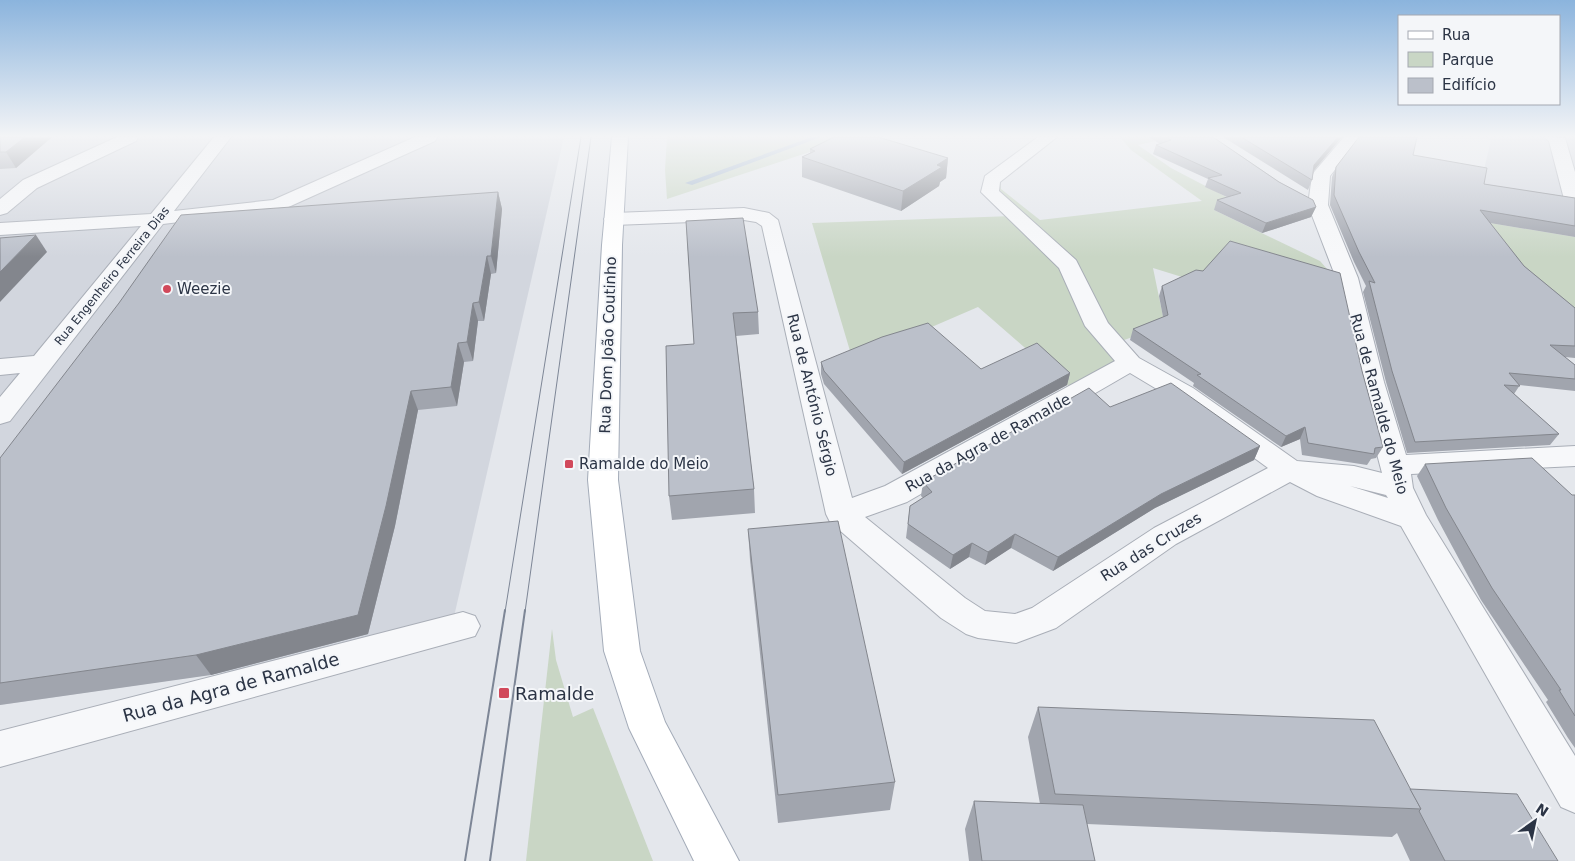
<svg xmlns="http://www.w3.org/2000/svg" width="1575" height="861" font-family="'DejaVu Sans',sans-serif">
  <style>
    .built { fill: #d2d6de }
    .green { fill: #c9d6c5 }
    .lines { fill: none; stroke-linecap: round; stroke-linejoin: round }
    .stream { fill: #9fb4cc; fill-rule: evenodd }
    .minor-casing { stroke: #a9aeb7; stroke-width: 2 }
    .major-casing { stroke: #a3abb8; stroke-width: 2 }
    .minor { fill: #f7f8fa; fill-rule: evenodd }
    .major { fill: #fff; fill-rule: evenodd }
    .tram-far1 { stroke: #7d8696; stroke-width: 1 }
    .tram { stroke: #7d8696; stroke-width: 2 }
    .wall { fill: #a1a5ae }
    .shaded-wall { fill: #83868d }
    .building { fill: #bbc0ca; stroke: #83868d }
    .poi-dot { fill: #d1495b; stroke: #f4f6f9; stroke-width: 2 }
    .labels { text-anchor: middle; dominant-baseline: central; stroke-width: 4; stroke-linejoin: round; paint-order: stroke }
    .far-street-label { font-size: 12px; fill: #2b3445; stroke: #f4f6f9 }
    .poi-label { font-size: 15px; fill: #2b3445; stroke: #f4f6f9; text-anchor: start }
    .street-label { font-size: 15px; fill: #2b3445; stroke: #f4f6f9 }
    .near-street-label { font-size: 18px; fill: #2b3445; stroke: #f4f6f9 }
    .near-poi-label { font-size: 18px; fill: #2b3445; stroke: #f4f6f9; text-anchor: start }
  </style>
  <rect width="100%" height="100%" fill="#e4e7ec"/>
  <g class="built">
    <path d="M0,137H564L453,621L298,662L0,705Z"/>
    <path d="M1478,137H1575V237L1472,220L1491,140Z"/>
  </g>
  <g class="green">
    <path d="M667,137H863L834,144L667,199L665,170Z"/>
    <path d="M1049,137H1059L1000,180L1001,189L1040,220L1202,201L1131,150L1120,137H1173L1138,145L1171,168L1238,203L1214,210L1320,261L1342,286L1237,294L1153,268L1167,336L1152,330L1113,344L1130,363L1070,387L978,307L853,361L812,223L1013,216L1068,265L990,192L991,180Z"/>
    <path d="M1472,220L1575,237V325Z"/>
    <path d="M552,629L556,660L573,717L593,708L653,861H526Z"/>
  </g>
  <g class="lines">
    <path class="stream" d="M812,137H821L692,185L685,183Z"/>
    <defs>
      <g id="minor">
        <path d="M117,137H138L136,141L37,188L7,213L0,215V199L23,180Z"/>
        <path d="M214,137H231L174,211L273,200L415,137H437L435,141L284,209L163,224L10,421L0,424V397L20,373L0,375V359L34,356L141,226L0,235V223L151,214Z"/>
        <path d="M1038,137H1057L1000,182L999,191L1076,260L1108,323L1139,358L1193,388L1297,461L1354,466L1382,473L1358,382L1336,278L1308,205L1312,175L1315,171L1344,137H1361L1330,176L1328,205L1358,278L1384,382L1406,455L1575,446V466L1411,474L1413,488L1426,515L1575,756V813L1561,807L1401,526L1317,496L1290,482L1176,544L1056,628L1016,643L978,638L966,634L941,618L830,522L826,514L762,226L756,222L744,220L614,225L607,223L604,219L607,215L614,213L744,208L769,213L778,220L852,498L885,486L1115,361L1085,326L1059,268L981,192L985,176ZM1130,373L1175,400L1268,468L1154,528L1032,608L1015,614L985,611L965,598L865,517L907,502ZM1350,486L1386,495L1388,498Z"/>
        <path d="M1544,137L1565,138L1575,172V204L1566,203L1564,199L1549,141Z"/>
        <path d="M463,612L475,616L480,626L475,636L0,767V731Z"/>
      </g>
      <path id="major" d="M612,137H628L622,245L618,480L640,651L665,722L739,861H694L629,728L604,651L588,480L602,245Z"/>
    </defs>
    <use href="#minor" class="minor-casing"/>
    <use href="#major" class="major-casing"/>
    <use href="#minor" class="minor"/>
    <use href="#major" class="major"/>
    <g class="tram-far1">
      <path d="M505,612L581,137"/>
      <path d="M525,612L591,137"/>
    </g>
    <g class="tram">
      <path d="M465,861L505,610"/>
      <path d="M490,861L525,610"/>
    </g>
  </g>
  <g class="wall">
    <path d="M0,137H52L16,168L0,169Z"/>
    <path d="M1149,137H1213L1316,207L1311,217L1262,233L1214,210L1217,200L1227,197L1205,187L1208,179L1153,154L1156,145L1160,144Z"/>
    <path d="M1223,137H1342L1314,170L1312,180L1308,190Z"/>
    <path d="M810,149L948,158L946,178L940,182L939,186L901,211L802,177V157L810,153Z"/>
    <path d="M1413,155L1484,184L1575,198V237L1490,223L1524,266L1575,308V358L1565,357L1575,365V391L1520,385L1514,394L1559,434L1550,445L1407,453L1386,382L1363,292L1366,286L1354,262L1330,205L1332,177L1336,167Z"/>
    <path d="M498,192L502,209L496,273L491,274L484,321H478L473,361L464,362L457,406L418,410L395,526L368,634L211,675L0,705V458Z"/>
    <path d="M686,221L758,312L759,334L736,336L754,489L755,513L672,520L669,496L694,344Z"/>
    <path d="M1162,286L1362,371L1383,447L1376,458L1371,459L1367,465L1302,455L1300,439L1281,447L1193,386L1194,383L1130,340L1133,329L1163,317L1159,296Z"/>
    <path d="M821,362L981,369L1070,373L1067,385L902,474L824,384L821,374Z"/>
    <path d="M1110,407L1260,446L1254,460L1155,508L1053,571L1011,548L985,565L969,557L950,569L906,538L910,506L923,498L921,496L923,482Z"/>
    <path d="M1425,464L1572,495H1575V748L1568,738L1546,702L1548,700L1481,600L1438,520L1417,476Z"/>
    <path d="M748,529L895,782L890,810L778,823L750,560Z"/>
    <path d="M1038,707L1410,789L1558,861H1410L1397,833L1392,837L1087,824L1095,861H969L965,829L974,801L1040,804L1028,737Z"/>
  </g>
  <g class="shaded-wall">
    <path d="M25,137H52L16,168L6,152Z"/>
    <path d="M1338,137H1342L1311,174L1314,165Z"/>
    <path d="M948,158L946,178L940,182L939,186L901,211L903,191L937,165Z"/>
    <path d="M498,192L502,209L496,273L491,256Z"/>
    <path d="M1316,207L1311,217L1262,233L1266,223Z"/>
    <path d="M36,235L47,252L0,302V272Z"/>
    <path d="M487,256L491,274L484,321L479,302Z"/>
    <path d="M473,303L478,321L473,361L467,342Z"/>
    <path d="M458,343L464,362L457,406L451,387Z"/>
    <path d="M1070,373L1067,385L902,474L904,462Z"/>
    <path d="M411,391L418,410L395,526L368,634L211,675L196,655Z"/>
    <path d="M1305,427L1300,439L1281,447L1286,436Z"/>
    <path d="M1260,446L1254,460L1155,508L1053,571L1058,557L1161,494Z"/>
    <path d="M1015,534L1011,548L985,565L988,552Z"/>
    <path d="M972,543L969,557L950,569L953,555Z"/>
  </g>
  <g class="building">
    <path d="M0,137H25L6,152H0Z"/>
    <path d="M834,137H878L948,158L937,165L942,167L903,191L802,157L815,151L810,149Z"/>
    <path d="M1166,137H1213L1279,182L1313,200L1316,207L1266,223L1217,200L1241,193L1208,178L1222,175L1156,145L1171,140Z"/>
    <path d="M1241,137H1338L1314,165L1312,180Z"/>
    <path d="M1359,137H1417L1413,155L1487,168L1484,184L1575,198V226L1480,210L1524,266L1575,308V346L1550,345L1575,365V379L1509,373L1520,386L1504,385L1559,434L1415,442L1392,371L1369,281L1375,283L1359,252L1334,195L1336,167Z"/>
    <path d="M498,192L491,256H487L479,302L473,303L467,342L458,343L451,387L411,391L386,506L358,615L196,655L0,683V458L119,303L181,215Z"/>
    <path d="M743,218L758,312L733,313L754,489L669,496L666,346L694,344L686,221Z"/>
    <path d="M36,235L0,272V238Z"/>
    <path d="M1230,241L1340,273L1362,371L1383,447L1375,448L1374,454L1308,443L1305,427L1286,436L1197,375L1201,374L1133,329L1168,315L1162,286L1196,270L1203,271Z"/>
    <path d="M928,323L981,369L1037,343L1070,373L904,462L824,371L821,362L882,337Z"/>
    <path d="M1171,383L1260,446L1161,494L1058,557L1015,534L988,552L972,543L953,555L908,524L910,506L932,492L923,482L1089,388L1110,407Z"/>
    <path d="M1532,458L1572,495H1575V716L1559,690H1561L1492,588L1446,508L1425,464Z"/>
    <path d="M838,521L895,782L778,795L748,529Z"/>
    <path d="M1038,707L1374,720L1421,809L1055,794Z"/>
    <path d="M1410,789L1517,794L1558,861H1445L1419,811L1421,809Z"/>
    <path d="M974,801L1083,805L1095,861H982Z"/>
  </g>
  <linearGradient id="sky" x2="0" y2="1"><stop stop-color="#8bb4dd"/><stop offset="0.53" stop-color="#f3f4f6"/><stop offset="1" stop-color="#f3f4f6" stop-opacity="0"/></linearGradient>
  <rect width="1575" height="257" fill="url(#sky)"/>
  <g class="poi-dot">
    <circle cx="167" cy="289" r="5"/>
    <rect x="564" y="459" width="10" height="10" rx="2.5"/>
    <rect x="498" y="687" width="12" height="12" rx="2.5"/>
  </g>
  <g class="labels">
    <g class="far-street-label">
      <text transform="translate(112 276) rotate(-51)">Rua Engenheiro Ferreira Dias</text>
    </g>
    <g class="poi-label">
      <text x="177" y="289">Weezie</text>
      <text x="579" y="464">Ramalde do Meio</text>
    </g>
    <g class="street-label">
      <text transform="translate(608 345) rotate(-88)">Rua Dom João Coutinho</text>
      <text transform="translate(812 395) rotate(76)">Rua de António Sérgio</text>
      <text transform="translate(1379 404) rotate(75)">Rua de Ramalde do Meio</text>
      <text transform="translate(988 443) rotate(-29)">Rua da Agra de Ramalde</text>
      <text transform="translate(1151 547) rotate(-32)">Rua das Cruzes</text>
    </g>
    <g class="near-street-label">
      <text transform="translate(231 687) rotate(-15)">Rua da Agra de Ramalde</text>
    </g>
    <g class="near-poi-label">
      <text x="515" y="693">Ramalde</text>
    </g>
  </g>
  <rect x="1398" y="15" width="162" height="90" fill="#f4f6f9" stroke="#a4a8b1"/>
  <rect x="1408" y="31" width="25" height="8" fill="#ffffff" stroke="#a4a8b1"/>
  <text x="1442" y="40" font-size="15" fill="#2b3445">Rua</text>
  <rect x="1408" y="52" width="25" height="15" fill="#c9d6c5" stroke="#a4a8b1"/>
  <text x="1442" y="65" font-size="15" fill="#2b3445">Parque</text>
  <rect x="1408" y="78" width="25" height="15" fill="#bbc0ca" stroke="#a4a8b1"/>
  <text x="1442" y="90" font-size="15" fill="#2b3445">Edifício</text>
  <g transform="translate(1535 821) rotate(33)" stroke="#f4f6f9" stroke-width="4" paint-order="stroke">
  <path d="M0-4L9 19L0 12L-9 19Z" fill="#2b3445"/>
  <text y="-8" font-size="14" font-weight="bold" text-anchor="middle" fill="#2b3445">N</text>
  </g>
</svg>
